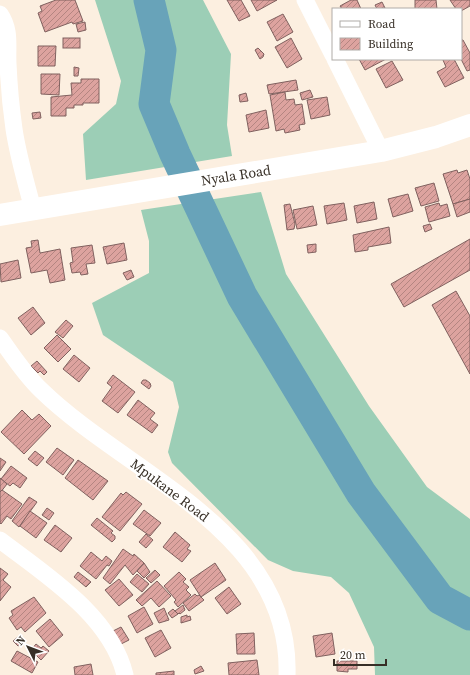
<svg xmlns="http://www.w3.org/2000/svg" width="470" height="675" font-family="'Source Serif 4',serif">
  <style>
    .grass { fill: #9cceb6 }
    .lines { fill: none; stroke-linecap: round; stroke-linejoin: round }
    .river { stroke: #68a3b9; stroke-width: 31 }
    .building { fill: url(#building-hatch); stroke: #80615f }
    .street { stroke: #fff; stroke-width: 17 }
    .secondary { stroke: #fff; stroke-width: 22 }
    .labels { text-anchor: middle; dominant-baseline: central; stroke-width: 3.5; stroke-linejoin: round; paint-order: stroke }
    .street-label { font-size: 14px; fill: #372f26; stroke: #fff }
  </style>
  <defs>
    <pattern id="building-hatch" width="6" height="6" patternUnits="userSpaceOnUse"><rect width="6" height="6" fill="#dda39f"/><path d="M-1 1l2-2M0 6l6-6M5 7l2-2" fill="none" stroke="#b48581"/></pattern>
  </defs>
  <rect width="100%" height="100%" fill="#fcefe0"/>
  <g class="grass">
    <path d="M95,0H203L231,54L227,125L232,156L86,180L83,134L116,104L121,81Z"/>
    <path d="M261,192L286,274L369,406L427,487L470,519V675H375L374,647L349,593L331,577L293,571L268,560L172,463L168,452L179,407L173,382L103,335L92,303L149,273V241L141,210Z"/>
  </g>
  <g class="lines">
    <path class="river" d="M149,0L161,50L154,104L175,154L242,296L361,493L440,599L470,615"/>
  </g>
  <g class="building">
    <path d="M56,0H75L83,21L73,24L72,22L45,32L38,13L42,11L40,6Z"/>
    <path d="M227,0H241L250,16L239,21Z"/>
    <path d="M251,0H277L257,11Z"/>
    <path d="M351,0H357L361,9H342L340,6Z"/>
    <path d="M415,0H436L437,9H415Z"/>
    <path d="M450,0H470V6L461,11V9H456Z"/>
    <path d="M382,2L385,8L377,9L375,5Z"/>
    <path d="M283,14L293,32L277,41L267,22Z"/>
    <path d="M85,22L86,30L78,32L76,24Z"/>
    <rect x="63" y="38" width="17" height="10"/>
    <path d="M291,38L302,59L287,68L275,47Z"/>
    <path d="M461,40H463L470,53V70L467,71L461,59Z"/>
    <path d="M38,46H56L55,66H38Z"/>
    <path d="M258,48L264,54L263,57L260,59L255,50Z"/>
    <path d="M359,59H386L365,70Z"/>
    <path d="M445,59H454L464,78L445,87L437,72L446,67L443,60Z"/>
    <path d="M392,61L403,80L386,88L376,69Z"/>
    <path d="M74,67L79,68L78,76H74Z"/>
    <path d="M41,74H60L59,95L41,94Z"/>
    <path d="M81,79H99V103H83V105H74V108H66V116H51V97L72,95L71,83H81Z"/>
    <path d="M296,80L298,90L269,94L267,85Z"/>
    <path d="M310,90L313,97L302,100L300,93Z"/>
    <path d="M285,92L286,100L294,99L295,105L302,104L305,124L299,125L300,130L285,133L284,129L276,131L270,95Z"/>
    <path d="M246,93L248,101L240,102L239,95Z"/>
    <path d="M327,97L330,115L311,119L307,100Z"/>
    <path d="M266,110L269,128L249,132L246,115Z"/>
    <path d="M40,112L41,118L33,119L32,113Z"/>
    <path d="M457,170L458,173L467,170L470,179V199L453,204L443,174Z"/>
    <path d="M434,183L439,201L421,206L415,188Z"/>
    <path d="M408,194L413,211L393,217L388,199Z"/>
    <path d="M470,199V212L457,217L453,204Z"/>
    <path d="M374,202L377,219L357,223L354,206Z"/>
    <path d="M344,203L347,220L327,224L324,206Z"/>
    <path d="M439,203L440,206L447,204L450,216L429,222L425,207Z"/>
    <path d="M290,204L295,224L294,229L287,230L284,205Z"/>
    <path d="M313,206L317,225L297,229L293,210Z"/>
    <path d="M430,224L432,229L425,232L423,226Z"/>
    <path d="M389,227L391,243L368,247V250L355,252L353,235Z"/>
    <path d="M470,239V270L404,307L391,284Z"/>
    <path d="M38,240L40,253L60,249L65,280L50,283L47,270L31,273L26,248L32,247L31,241Z"/>
    <path d="M124,243L127,260L107,264L103,247Z"/>
    <path d="M316,244V252L308,253L307,245Z"/>
    <path d="M92,245L95,263L86,264L88,274L81,275L80,272L72,273L70,263L73,262L71,248Z"/>
    <path d="M18,260L21,278L1,282L0,264Z"/>
    <path d="M131,270L134,277L127,280L123,273Z"/>
    <path d="M456,291L470,316V374L432,305Z"/>
    <path d="M33,307L45,323L31,335L18,318Z"/>
    <path d="M66,320L73,326L63,338L55,332Z"/>
    <path d="M57,335L71,349L58,362L44,348Z"/>
    <path d="M74,355L90,368L79,382L63,369Z"/>
    <path d="M37,361L47,372L44,375L40,371L38,373L31,366Z"/>
    <path d="M113,375L135,392L118,413L102,401L112,387L107,383Z"/>
    <path d="M143,380H146L150,383L151,386L149,389L141,383Z"/>
    <path d="M138,400L155,413L150,419L158,425L152,433L127,415Z"/>
    <path d="M22,410L32,420L39,414L51,426L24,454L1,432Z"/>
    <path d="M57,448L74,460L63,475L46,462Z"/>
    <path d="M35,451L44,458L37,466L28,459Z"/>
    <path d="M0,458L6,462L0,471Z"/>
    <path d="M78,460L108,481L93,500L65,478Z"/>
    <path d="M11,466L27,478L20,488L13,483L10,486L1,479Z"/>
    <path d="M0,478L7,484L0,493Z"/>
    <path d="M2,490L22,504L11,519L7,516L1,524L0,523V492Z"/>
    <path d="M126,492L142,504L120,531L102,517L121,493L123,495Z"/>
    <path d="M29,497L37,502L19,527L12,521Z"/>
    <path d="M47,508L54,513L49,520L42,515Z"/>
    <path d="M144,510L161,523L150,536L133,524Z"/>
    <path d="M30,511L47,523L36,538L20,526Z"/>
    <path d="M97,518L113,531L111,533L115,536V539L112,542L91,525Z"/>
    <path d="M55,525L72,538L61,552L44,540Z"/>
    <path d="M175,532L190,545L187,549L191,551L182,562L163,547Z"/>
    <path d="M146,534L153,540L146,548L139,542Z"/>
    <path d="M123,549L133,556L134,554L144,563L133,575L125,565L110,584L103,578Z"/>
    <path d="M91,552L102,561L106,556L112,561L109,566L107,565L96,579L80,566Z"/>
    <path d="M144,563L150,572L144,578L137,571Z"/>
    <path d="M215,563L226,580L201,597L190,580Z"/>
    <path d="M0,568L8,574L3,580L11,587L0,601Z"/>
    <path d="M155,570L160,575L151,583L146,578Z"/>
    <path d="M78,572L91,582L86,587L74,577Z"/>
    <path d="M179,572L186,579L183,582L189,587L186,590L191,595L178,607L174,602L176,600L164,586Z"/>
    <path d="M137,574L149,584L142,592L130,582Z"/>
    <path d="M119,579L133,595L119,606L105,590Z"/>
    <path d="M157,581L171,596L159,607L151,598L142,606L136,600Z"/>
    <path d="M229,587L241,604L227,614L215,598Z"/>
    <path d="M195,594L197,596L199,595L204,600L189,611L183,603Z"/>
    <path d="M34,597L46,613L25,632L21,627L17,630L9,618L13,615L11,611Z"/>
    <path d="M183,605L185,610L180,614L179,613L178,614L175,611Z"/>
    <path d="M144,607L153,624L137,633L128,616Z"/>
    <path d="M164,608L169,620L159,623L154,613Z"/>
    <path d="M173,609L178,614L172,618L168,613Z"/>
    <path d="M187,615V617L190,616L191,620L181,623V617Z"/>
    <path d="M50,619L63,635L49,647L36,631Z"/>
    <path d="M121,627L129,640L121,644L113,631Z"/>
    <path d="M161,630L171,648L155,657L145,638Z"/>
    <path d="M254,633L255,654H237L236,634Z"/>
    <path d="M332,633L335,654L316,657L313,636Z"/>
    <path d="M18,637L23,643L18,646L13,641Z"/>
    <path d="M36,644L41,648L43,646L49,651L41,660L31,650Z"/>
    <path d="M17,651L38,662L32,673L11,661Z"/>
    <path d="M257,660L259,675H229L228,663Z"/>
    <path d="M337,661H357V669H348V672L337,671Z"/>
    <path d="M91,664L93,675H75L74,667Z"/>
    <path d="M201,666L204,671L195,674L194,670Z"/>
    <path d="M174,671V675H156V673Z"/>
  </g>
  <g class="lines">
    <g class="street">
      <path d="M305,0L333,55"/>
      <path d="M0,14C11,30 7,46 8,64C9,86 11,108 14,129C18,156 26,183 33,209"/>
      <path d="M335,59L381,151"/>
      <path d="M0,338C13,356 25,375 41,390C128,475 292,531 287,675"/>
      <path d="M0,540C46,575 111,616 125,675"/>
    </g>
    <path class="secondary" d="M0,215L381,151L436,137L470,125"/>
  </g>
  <g class="labels">
    <g class="street-label">
      <text transform="translate(236 175) rotate(-9)">Nyala Road</text>
      <text transform="translate(170 490) rotate(37)">Mpukane Road</text>
    </g>
  </g>
  <rect x="332" y="8" width="130" height="52" fill="#ffffff" stroke="#afaca8"/>
  <rect x="340" y="21" width="20" height="6" fill="#ffffff" stroke="#afaca8"/>
  <text x="368" y="28" font-size="12" fill="#372f26">Road</text>
  <rect x="340" y="38" width="20" height="12" fill="url(#building-hatch)" stroke="#afaca8"/>
  <text x="368" y="48" font-size="12" fill="#372f26">Building</text>
  <g transform="translate(28 647) rotate(312)" stroke="#ffffff" stroke-width="3" paint-order="stroke">
  <path d="M0-3L7 15L0 10L-7 15Z" fill="#372f26"/>
  <text y="-6" font-size="11" font-weight="bold" text-anchor="middle" fill="#372f26">N</text>
  </g>
  <path d="M334 659v6h52v-6" fill="none" stroke="#372f26" stroke-width="2"/>
  <text x="340" y="659" font-size="12" fill="#372f26" stroke="#ffffff" stroke-width="3" paint-order="stroke">20 m</text>
</svg>
